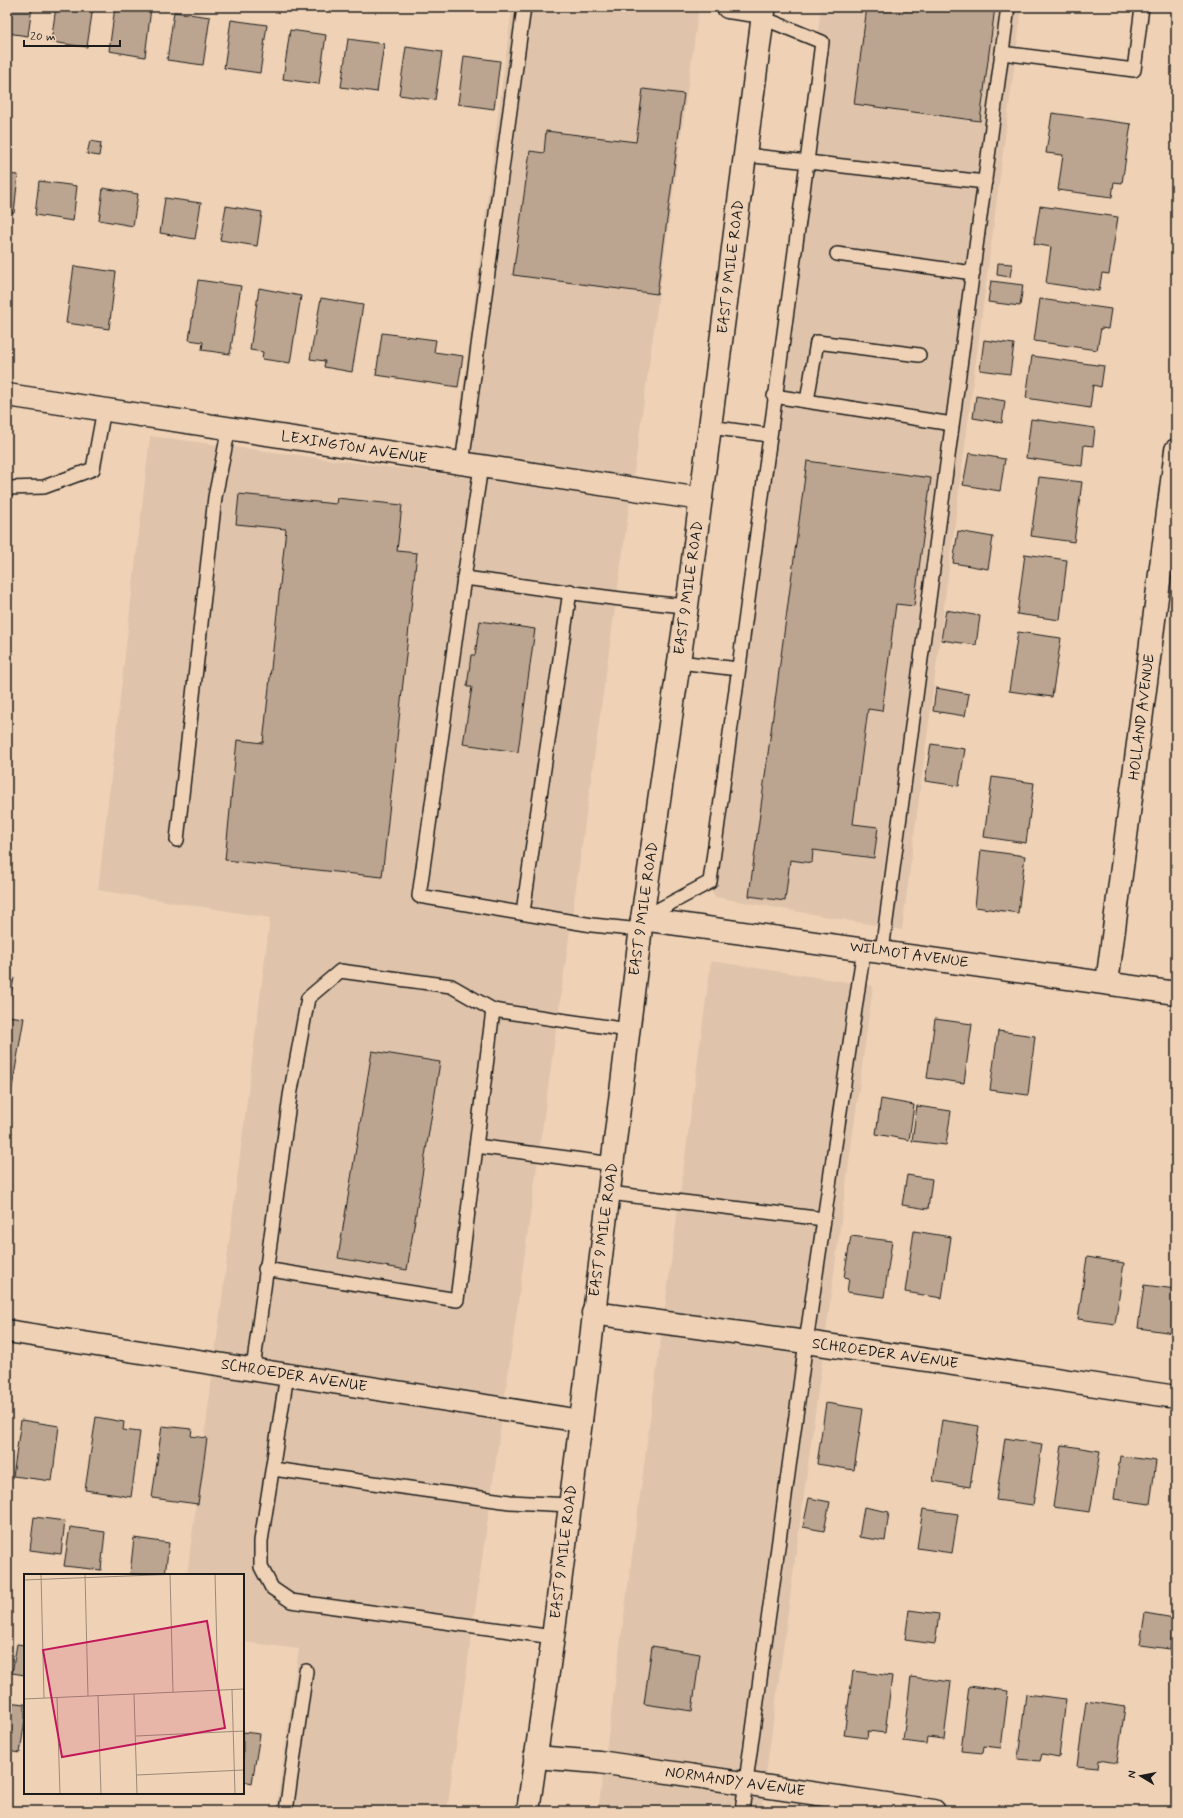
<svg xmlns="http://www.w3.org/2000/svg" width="1183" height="1818" font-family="Mynerve,sans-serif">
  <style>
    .built { fill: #dfc4ab }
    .building { fill: #bba590; stroke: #1c1c1c }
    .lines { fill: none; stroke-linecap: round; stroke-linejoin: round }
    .service-casing { stroke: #1c1c1c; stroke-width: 16 }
    .minor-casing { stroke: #1c1c1c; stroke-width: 25 }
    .secondary-casing { stroke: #1c1c1c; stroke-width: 25 }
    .service { stroke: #efd2b6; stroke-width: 13 }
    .minor { stroke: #efd2b6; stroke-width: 22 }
    .secondary { stroke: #efd2b6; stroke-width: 22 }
    .labels { text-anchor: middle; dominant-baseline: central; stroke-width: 3; stroke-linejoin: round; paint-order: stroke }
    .street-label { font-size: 15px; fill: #1c1c1c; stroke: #efd2b6 }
    .inset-road { fill: none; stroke: #9b8978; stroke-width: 1 }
    .view { fill: #c2185b; fill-opacity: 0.15; stroke: #c2185b; stroke-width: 2 }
    .inset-edge { fill: none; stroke: #1c1c1c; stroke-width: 2 }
  </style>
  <rect width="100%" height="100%" fill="#efd2b6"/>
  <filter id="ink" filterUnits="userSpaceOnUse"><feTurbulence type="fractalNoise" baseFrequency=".025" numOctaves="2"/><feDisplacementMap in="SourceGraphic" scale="8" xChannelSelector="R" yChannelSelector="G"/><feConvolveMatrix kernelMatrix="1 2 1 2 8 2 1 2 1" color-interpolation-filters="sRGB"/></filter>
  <g filter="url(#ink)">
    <g class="built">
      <path d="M512,7H699L447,1811H276L299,1649L243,1642V1575H187L270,918L98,890L150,436L452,475Z"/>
      <path d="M821,7H1022L902,930L715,897L707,885L766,458Z"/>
      <path d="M711,961L873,986L761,1811H598Z"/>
    </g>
    <g class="building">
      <path d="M7,7H32L28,36L7,33Z"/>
      <path d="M56,7H93L87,47L51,42Z"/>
      <path d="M115,7L151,8L145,57L109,51Z"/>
      <path d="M867,7H995L980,121L854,104Z"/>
      <path d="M174,12L210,17L203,65L167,60Z"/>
      <path d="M231,20L267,25L260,73L224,68Z"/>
      <path d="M290,30L326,35L319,84L283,79Z"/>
      <path d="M348,39L384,44L377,92L341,87Z"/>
      <path d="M406,47L442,52L435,100L399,95Z"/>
      <path d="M464,56L500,61L494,109L458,104Z"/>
      <path d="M643,89L684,94L657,294L513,275L530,151L544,153L546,131L636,142Z"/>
      <path d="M1052,113L1131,124L1122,183L1114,182L1112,197L1058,190L1063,155L1046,153Z"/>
      <path d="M90,141L101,143L99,156L87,154Z"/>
      <path d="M7,174L18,175L14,213L7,212Z"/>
      <path d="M39,181L77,186L73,221L35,215Z"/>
      <path d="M103,188L138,194L133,226L99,220Z"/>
      <path d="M165,198L201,203L195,239L160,233Z"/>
      <path d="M226,206L262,212L257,246L220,240Z"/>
      <path d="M1040,206L1118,217L1109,274L1102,273L1099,291L1046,283L1051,247L1034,244Z"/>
      <path d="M998,263L1012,264L1010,277L997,275Z"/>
      <path d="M74,266L116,272L109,329L66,323Z"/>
      <path d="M198,280L241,286L230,354L202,350L203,342L189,340Z"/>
      <path d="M991,281L1023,285L1020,306L988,302Z"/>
      <path d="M259,288L301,296L290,363L262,359L263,352L250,350Z"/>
      <path d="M321,298L363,305L352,372L324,367L325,361L310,359Z"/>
      <path d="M1040,299L1111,309L1108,329L1101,328L1097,350L1034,341Z"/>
      <path d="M382,333L436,340L434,352L463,356L458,387L376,375Z"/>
      <path d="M984,340L1014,344L1010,374L980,370Z"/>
      <path d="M1032,356L1104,366L1101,387L1093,385L1090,408L1026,398Z"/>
      <path d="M976,396L1005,401L1002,423L973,418Z"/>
      <path d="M1031,419L1095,428L1093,446L1084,445L1082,466L1026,458Z"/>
      <path d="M969,453L1005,459L1000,491L963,485Z"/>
      <path d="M807,461L931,478L914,606L896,604L882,711L868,709L853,824L878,827L874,858L813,850L812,863L790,860L785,901L749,896Z"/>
      <path d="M1039,477L1082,482L1074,542L1031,536Z"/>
      <path d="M239,494L336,504L337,498L402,505L397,551L417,553L382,877L225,860L237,740L263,743L286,529L236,524Z"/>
      <path d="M958,531L993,537L988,569L953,563Z"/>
      <path d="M1025,554L1067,560L1060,620L1017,614Z"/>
      <path d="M946,610L980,616L976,645L941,640Z"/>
      <path d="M480,621L535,629L518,752L463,744L472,687H467L471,655H475Z"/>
      <path d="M1018,632L1061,638L1052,697L1009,691Z"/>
      <path d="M936,688L969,694L965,716L933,711Z"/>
      <path d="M931,744L965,749L959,786L925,781Z"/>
      <path d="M992,777L1034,783L1026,843L984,837Z"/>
      <path d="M981,850L1025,856L1018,913L975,907Z"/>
      <path d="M7,977L14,978L7,1015Z"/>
      <path d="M7,1016L24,1018L9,1105H7Z"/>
      <path d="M935,1019L972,1024L964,1083L927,1078Z"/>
      <path d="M998,1031L1035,1036L1028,1095L990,1090Z"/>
      <path d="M372,1051L440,1062L407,1270L338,1258Z"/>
      <path d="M881,1099L914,1105L909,1140L876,1134Z"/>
      <path d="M917,1106L951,1111L946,1145L912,1141Z"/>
      <path d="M907,1175L932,1179L928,1209L902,1205Z"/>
      <path d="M914,1231L951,1237L942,1298L905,1292Z"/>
      <path d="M851,1236L892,1241L884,1297L847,1292L849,1278L844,1277Z"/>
      <path d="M1087,1257L1124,1263L1115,1324L1078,1319Z"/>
      <path d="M1144,1285L1176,1289V1315L1174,1333L1138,1328Z"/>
      <path d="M826,1403L863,1409L854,1470L817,1464Z"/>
      <path d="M96,1417L124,1422L123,1430L140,1432L131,1497L85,1490Z"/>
      <path d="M21,1420L59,1426L52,1481L13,1476Z"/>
      <path d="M942,1420L979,1426L970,1487L933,1481Z"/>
      <path d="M162,1426L192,1429L191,1436L207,1438L198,1504L152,1498Z"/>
      <path d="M1005,1438L1042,1444L1033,1505L996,1500Z"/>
      <path d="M1062,1445L1100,1451L1090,1512L1053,1507Z"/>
      <path d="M1120,1456L1156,1461L1150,1504L1114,1499Z"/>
      <path d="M1176,1494V1516H1173Z"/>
      <path d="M809,1498L830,1502L824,1531L803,1527Z"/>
      <path d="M864,1507L889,1512L885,1541L859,1537Z"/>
      <path d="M923,1509L958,1514L952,1553L917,1548Z"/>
      <path d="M34,1517L65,1521L61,1554L30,1550Z"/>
      <path d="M70,1527L105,1532L101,1570L64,1566Z"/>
      <path d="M134,1538L169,1543L165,1575L130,1574Z"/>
      <path d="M909,1610L939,1614L935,1644L905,1640Z"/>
      <path d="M1145,1613L1174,1618L1170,1649L1140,1645Z"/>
      <path d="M17,1644L25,1645V1675L12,1673Z"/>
      <path d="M652,1646L700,1654L692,1711L644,1704Z"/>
      <path d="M853,1671L892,1676L885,1733L868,1731L867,1738L844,1735Z"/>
      <path d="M911,1677L951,1682L944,1739L927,1737L926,1744L903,1741Z"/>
      <path d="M969,1686L1008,1691L1001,1748L984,1746L983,1753L961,1751Z"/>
      <path d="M1026,1694L1066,1699L1059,1757L1042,1754L1040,1761L1018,1759Z"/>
      <path d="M1086,1701L1125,1707L1117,1763L1099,1760L1098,1768L1077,1766Z"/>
      <path d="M7,1702L25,1704V1719L20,1753L7,1751Z"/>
      <path d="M243,1732L260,1734L252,1783L243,1781Z"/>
    </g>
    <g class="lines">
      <defs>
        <g id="service">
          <path d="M1002,53L1134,70L1142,7"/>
          <path d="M746,155L985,182"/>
          <path d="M837,254L973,273"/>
          <path d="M774,396L952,424"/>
          <path d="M807,401L817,342L919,355"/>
          <path d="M710,427L769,435"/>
          <path d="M462,464L524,7"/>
          <path d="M7,488L44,487L93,469L104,409"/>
          <path d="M464,578L481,467"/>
          <path d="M679,662L738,669"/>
          <path d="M177,840L215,497L229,428"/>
          <path d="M523,912L570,591"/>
          <path d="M643,918L710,882L807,162L822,42L763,18"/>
          <path d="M641,930L592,925L419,896L464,578C538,587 612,600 687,606"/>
          <path d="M882,951L1008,7"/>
          <path d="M476,1146L613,1164"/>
          <path d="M609,1193L824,1219"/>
          <path d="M265,1269L457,1300L493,1010"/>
          <path d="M253,1369L290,1096L308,998L340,971L451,986L493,1010L628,1030"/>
          <path d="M287,1375L261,1541V1567L272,1588L291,1601L553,1637"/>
          <path d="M273,1469L510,1502L570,1505"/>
          <path d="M286,1811L306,1671"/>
          <path d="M742,1811L806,1342L864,948"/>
        </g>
        <g id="minor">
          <path d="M728,7L764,12"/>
          <path d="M7,395L701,499"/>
          <path d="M642,919L1176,993"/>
          <path d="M1107,983L1176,450"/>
          <path d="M593,1313L806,1342L1176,1397"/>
          <path d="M7,1331L581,1421"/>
          <path d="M535,1757L599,1762L934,1811"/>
        </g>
        <path id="secondary" d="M528,1811L553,1637L581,1421L642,919L687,606L764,7"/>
      </defs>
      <use href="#service" class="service-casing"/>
      <use href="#minor" class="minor-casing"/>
      <use href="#secondary" class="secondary-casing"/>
      <use href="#service" class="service"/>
      <use href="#minor" class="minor"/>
      <use href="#secondary" class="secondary"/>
    </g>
  </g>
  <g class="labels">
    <g class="street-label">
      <text transform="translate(731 267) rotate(-83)">EAST 9 MILE ROAD</text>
      <text transform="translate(354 448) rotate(9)">LEXINGTON AVENUE</text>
      <text transform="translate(689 588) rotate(-82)">EAST 9 MILE ROAD</text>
      <text transform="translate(1142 717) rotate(-83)">HOLLAND AVENUE</text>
      <text transform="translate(644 909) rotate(-82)">EAST 9 MILE ROAD</text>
      <text transform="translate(909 955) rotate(8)">WILMOT AVENUE</text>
      <text transform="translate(604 1230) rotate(-82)">EAST 9 MILE ROAD</text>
      <text transform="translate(885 1354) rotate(8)">SCHROEDER AVENUE</text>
      <text transform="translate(294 1376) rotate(9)">SCHROEDER AVENUE</text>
      <text transform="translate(564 1552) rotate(-83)">EAST 9 MILE ROAD</text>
      <text transform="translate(735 1782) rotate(8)">NORMANDY AVENUE</text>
    </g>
  </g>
  <g transform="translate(24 1574)">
    <rect width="220" height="220" fill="#efd2b6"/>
    <path class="inset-road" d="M17,0L20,124M61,0L64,122M146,0L149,118M191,0L194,116M0,6L156,0M208,116L211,220M110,120L113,220M74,121L77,220M33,123L36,220M0,125L220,115M112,162L220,157M113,201L220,196"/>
    <path class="view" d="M183,47L201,154L38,183L19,76Z"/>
    <rect width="220" height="220" class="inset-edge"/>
  </g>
  <rect width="1183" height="1818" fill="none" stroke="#efd2b6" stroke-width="24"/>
  <rect x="12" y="12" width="1159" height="1794" fill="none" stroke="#1c1c1c" stroke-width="1.5" filter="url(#ink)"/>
  <g transform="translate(1141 1776) rotate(280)" stroke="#efd2b6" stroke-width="3" paint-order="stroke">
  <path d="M0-3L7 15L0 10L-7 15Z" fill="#1c1c1c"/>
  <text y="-6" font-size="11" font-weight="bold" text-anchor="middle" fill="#1c1c1c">N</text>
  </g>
  <path d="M24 40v6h96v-6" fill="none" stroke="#1c1c1c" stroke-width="2"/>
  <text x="30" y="40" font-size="12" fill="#1c1c1c" stroke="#efd2b6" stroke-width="3" paint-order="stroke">20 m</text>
</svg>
